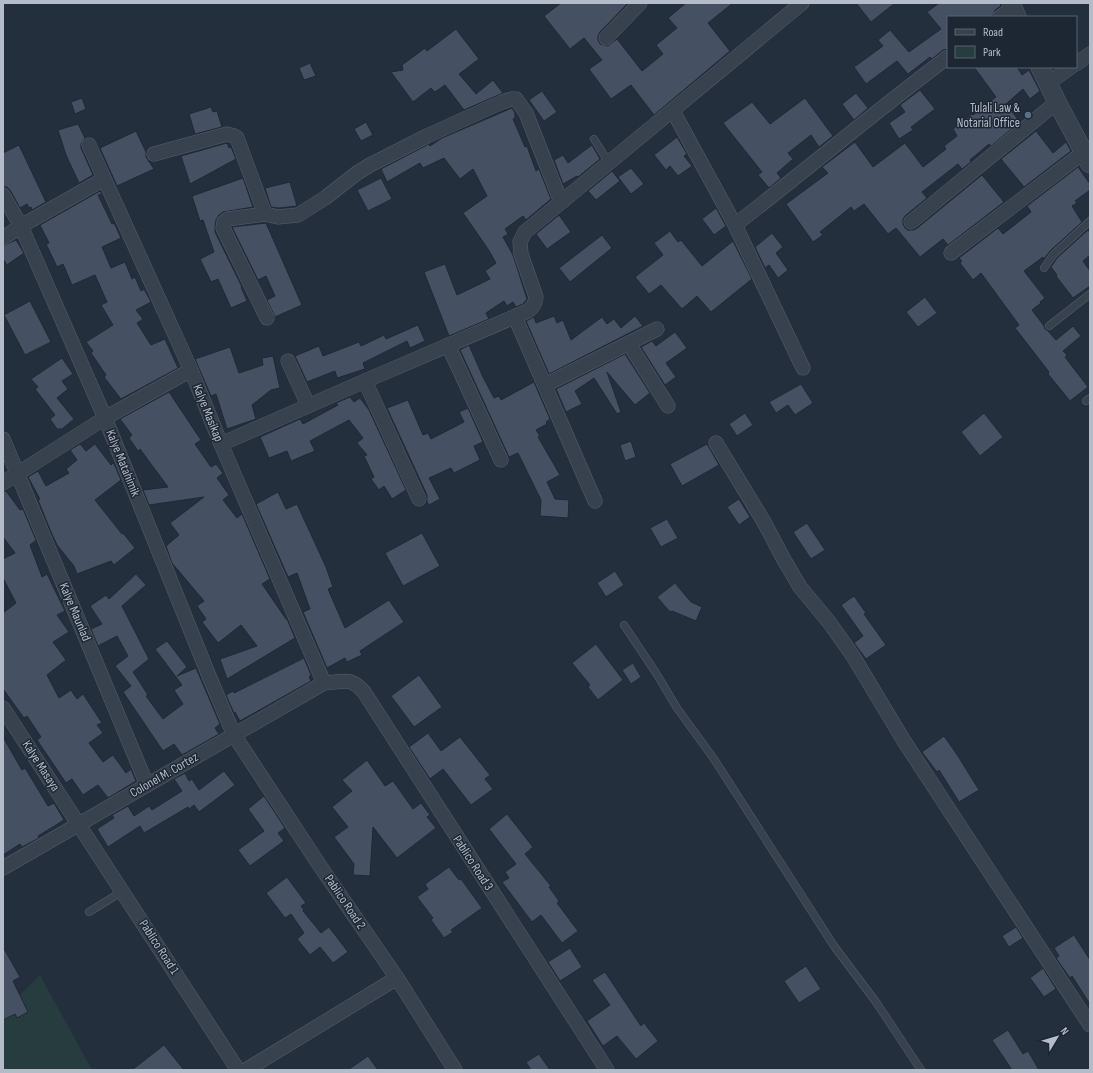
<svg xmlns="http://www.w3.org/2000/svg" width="1093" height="1073" font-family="'Sofia Sans Condensed',sans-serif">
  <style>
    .green { fill: #263c3f }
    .building { fill: #455162; stroke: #1f2835 }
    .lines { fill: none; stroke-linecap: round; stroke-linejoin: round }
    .service-casing { stroke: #565f6c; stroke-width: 8 }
    .minor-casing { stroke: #565f6c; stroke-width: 15 }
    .tertiary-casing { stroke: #565f6c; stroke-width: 19 }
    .service { stroke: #38414e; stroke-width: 7 }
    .minor { stroke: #38414e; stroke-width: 14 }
    .tertiary { stroke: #38414e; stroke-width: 18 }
    .service-dot { fill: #5c6f8a; stroke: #1d2633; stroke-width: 1.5 }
    .labels { text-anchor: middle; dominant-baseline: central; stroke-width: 3; stroke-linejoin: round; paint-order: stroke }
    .poi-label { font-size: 13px; fill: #b4bcc9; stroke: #1d2633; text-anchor: end }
    .street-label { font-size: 13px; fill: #b4bcc9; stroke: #1d2633 }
  </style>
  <rect width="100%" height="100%" fill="#242f3e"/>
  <path class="green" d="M40,975L92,1070H3V1012Z"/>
  <g class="building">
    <path d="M561,3H628L600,32L598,36V40L600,44L608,46L617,39L642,71L663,54L656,45L677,28L668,18L686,3H733L708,23L730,51L654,115L631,85L611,99L589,69L602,60L584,38L570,49L544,16Z"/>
    <path d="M856,3H895L871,22Z"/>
    <path d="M939,3H1000L1001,6L995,10L992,17H948V49L943,50L932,59L930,57L908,74L897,61L866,84L854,67L883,46L878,40L890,30L909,52L941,29L927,12Z"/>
    <path d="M456,29L479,59L459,74L476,94L493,80L503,93L464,110L445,85L435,92L431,88L413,102L391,72L403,70L402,65L425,48L427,51Z"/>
    <path d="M310,63L316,76L304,80L299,68Z"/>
    <path d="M974,67H1017L1022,75L1029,70L1040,91L1030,99L1023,89L1006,104L1020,122L991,146L989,144L970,160L971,162L962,169L958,164L922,192L927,198L906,215L903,219V224L905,228L908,230H913L916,229L982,175L1004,202L948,245L943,239L920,257L896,228L888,234L864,204L854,211L851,207L820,232L823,235L813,242L786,204L828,173L822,167L855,142L873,167L905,143L923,167L946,149L944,146L957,136L953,129L972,114L973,115L996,97Z"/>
    <path d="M920,90L935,109L911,127L913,130L899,139L889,123L905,112L900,105Z"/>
    <path d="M542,91L557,112L544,121L529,100Z"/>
    <path d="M856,93L868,108L854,120L842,104Z"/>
    <path d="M82,98L86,109L75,114L71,102Z"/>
    <path d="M805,98L833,136L819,147L811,135L788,153L793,159L777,173L781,178L769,188L758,175L762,172L723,123L752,102L770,124Z"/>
    <path d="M211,107L213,112L217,111L222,127L195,134L189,114Z"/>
    <path d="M512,108L515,113V118L513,119L525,147L527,146L536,171L539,169L551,199L526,220L523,216L505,229L508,234L503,237L513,255L527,299L523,304L516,307L513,302L507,306L504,301L486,313L489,319L449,336L424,272L445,264L457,295L490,279L485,271L496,263L488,249L463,213L487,196L473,169L460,179L444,158L423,168L420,163L387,182L381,169L429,144L430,146L442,138Z"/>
    <path d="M366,122L373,135L361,141L354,129Z"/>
    <path d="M78,124L85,138L81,144V148L93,175L79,183L66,155L58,130Z"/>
    <path d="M136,131L146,152V157L154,169L117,186L100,148Z"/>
    <path d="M1036,131L1053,153L1066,142L1071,151L1024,187L1001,159Z"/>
    <path d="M677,137L687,154L684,156L692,166L678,176L670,166L666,170L654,155Z"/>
    <path d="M227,143L229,148L231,147L236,159L190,184L181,156Z"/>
    <path d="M19,145L46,202L32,210L31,207L29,208L27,204L20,208L10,190L7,187H3V153Z"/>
    <path d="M592,145L600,159L578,177L577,176L563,184L554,160L563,155L568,163Z"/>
    <path d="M1078,167L1090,184V190L1075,201L1077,203L1072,206L1082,222L1050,251L1044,259L1043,257L1024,271L1045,298L1040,302L1041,303L1032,310L1044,326L1045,329L1048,331L1056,340L1073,326L1081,336L1063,351L1067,355L1065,357L1088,387L1070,401L1048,374L1049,372L1015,328L1019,325L981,273L973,280L960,263L962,261L959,258L998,228L1003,234L1031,212L1027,206Z"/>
    <path d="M631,168L644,184L631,194L618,177Z"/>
    <path d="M612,171L620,181L596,200L588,191Z"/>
    <path d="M243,178L253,207L223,212L219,215L216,220L215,227V232L242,287H241L247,301L231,308L218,279L211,282L200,259L214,252L203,220L200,221L192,196Z"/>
    <path d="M381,178L392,199L368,211L357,190Z"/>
    <path d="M290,182L297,206L279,208L271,207L265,188Z"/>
    <path d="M100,191L102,194L98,195L112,224L114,223L121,238L102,247L111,268L125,262L132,279L135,277L141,291L144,289L151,302L136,310L143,319L137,323L151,345L165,339L178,368L121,399L104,377L106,375L91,353L93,351L86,342L113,325L101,305L107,302L95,275L72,285L63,264L57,267L46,244L49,243L40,225Z"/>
    <path d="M716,208L726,226L714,235L702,219Z"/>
    <path d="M559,215L571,232L547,249L536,234Z"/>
    <path d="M266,223L302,305L275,317L267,300L275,296L266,276L258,280L232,227Z"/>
    <path d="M1088,230L1090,233V255L1083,261L1090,271V286L1073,298L1056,276L1057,275L1051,267L1057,258Z"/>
    <path d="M670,231L678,242L681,240L702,266L733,241L752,279L711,312L697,296L682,309L661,285L649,294L635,277L663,255L654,243Z"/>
    <path d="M772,233L783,247L776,253L788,270L778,278L769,265L765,268L755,247Z"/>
    <path d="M602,235L612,248L570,282L559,268Z"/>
    <path d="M16,240L24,253L7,265L3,259V246Z"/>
    <path d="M925,297L937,313L918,327L906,312Z"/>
    <path d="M30,301L51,342L25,355L4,315Z"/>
    <path d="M554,316L557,323L563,320L571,340L602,317L607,324L614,319L621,328L635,316L643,326L549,374L526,321L534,317L536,323Z"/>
    <path d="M418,325L425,341L410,348L407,341L363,363L365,369L337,378L335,371L307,382L295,356L319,346L323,356L359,342L361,346L384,335L386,339Z"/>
    <path d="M675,332L687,348L666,363L676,377L665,385L641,347L652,341L656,346Z"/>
    <path d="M469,345L483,377L494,398L499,396L501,400L534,382L550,419L546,422L547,424L536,430L540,436L538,437L560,475L547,482L555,499L569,500L568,518L540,516L541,500L518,453L509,457L460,350Z"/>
    <path d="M230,347L239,373L263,365L262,358L273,356L280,388L271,390L252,405L256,419L227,429L216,394L211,396L195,359Z"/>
    <path d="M625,354L650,393L635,405L607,372L621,412L617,414L594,378L575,391L582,404L566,412L556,389Z"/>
    <path d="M62,358L73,374L62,381L68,389L57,398L74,419L62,429H57L50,419L55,415L35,389L38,387L31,379Z"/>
    <path d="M801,384L813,403L795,415L788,405L776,413L769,402Z"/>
    <path d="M169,392L201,440L195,444L211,467L216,464L223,473L217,478L229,495L223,500L237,518L242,514L270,579L262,584L286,619H287L295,638L227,679L220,659L257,646L241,625L218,643L202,622L206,619L197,606L204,601L172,563L166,546L179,535L170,523L204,497L149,505L143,490L168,487L140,449L138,451L129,438L132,435L120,419Z"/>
    <path d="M350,397L354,402L360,398L369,410L406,490L392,499L384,486L379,490L371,479L374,477L364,456L367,455L357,443L363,438L349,420L310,441L315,451L291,461L287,451L269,458L260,437L300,419L303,424L338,405L336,403Z"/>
    <path d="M408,400L423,435L428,433L431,439L464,422L459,412L468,408L483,442L474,446L480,460L454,473L451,468L429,478L440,499L429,505L427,502V495L387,408Z"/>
    <path d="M745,413L753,425L737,436L729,424Z"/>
    <path d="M984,413L1003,437L980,456L961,432Z"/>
    <path d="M631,441L636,457L625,461L620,445Z"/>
    <path d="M80,444L86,451L95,444L111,465L113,463L115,466L121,480L95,500L122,534L123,533L135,548L114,565L111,561L77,574L74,566L57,545L51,532L38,500L40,499L28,477L38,471L46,486L69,473L66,469L77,460L70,450Z"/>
    <path d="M707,444L719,465L682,486L670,464Z"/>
    <path d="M3,491H6L20,510L23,509L36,540L30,545L42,577L47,574L65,611L57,615L69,632L53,642L66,660L47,675L59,698L71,690L77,699L83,694L102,723L97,725L103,733L89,743L103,762L113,755L126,773L131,769L136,781L108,798L98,785L83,795L72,779L66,783L37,740L41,737L27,716L24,718L3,689V613L16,603L3,578V559L15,553L3,537Z"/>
    <path d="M278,492L286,509L297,504L326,567L333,587L328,589L345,628L389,600L404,622L360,651L362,655L347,662L345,658L327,668L303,612L310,609L297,573L288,577L256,504Z"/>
    <path d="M739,499L750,517L739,525L727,507Z"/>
    <path d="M667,519L678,538L661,547L650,528Z"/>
    <path d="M807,523L825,550L811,559L793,532Z"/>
    <path d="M422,533L440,566L403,586L385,553Z"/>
    <path d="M615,571L624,585L606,597L597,583Z"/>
    <path d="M136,574L146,585L122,606L149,659L133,672L148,695L146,696L163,719L183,704L174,690L182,685L155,649L167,641L187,667L177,676L196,668L220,724L215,728L219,734L182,755L174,744L163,751L123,692L131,686L115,666L128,656L117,636L98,646L91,629L102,624L90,606L106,595L109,599Z"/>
    <path d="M675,583L691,602L702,607L696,621L672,611L670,612L657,597Z"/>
    <path d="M854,596L866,613L864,614L886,645L866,659L854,643L863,636L841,605Z"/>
    <path d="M596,644L623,680L598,700L588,687L590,685L572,663Z"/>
    <path d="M304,658L311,675L309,677L311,681L240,721L235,712L234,713L226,695L233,691L234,693Z"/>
    <path d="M633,663L641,677L631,684L622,670Z"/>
    <path d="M419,675L442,707L414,727L391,696Z"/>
    <path d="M428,733L441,751L460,737L490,775L485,779L493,789L471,805L443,769L430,779L409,747Z"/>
    <path d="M944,736L958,756L979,790L959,802L939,770L937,772L922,752Z"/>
    <path d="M3,737L22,770L25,768L48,806L54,803L64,820L38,836L39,838L22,847L20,844L3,855Z"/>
    <path d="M367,760L385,786L393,781L413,809L421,803L430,815L427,817L436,828L397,858L373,827L370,876L353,875L354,864L334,837L348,827L332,807L352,791L342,780Z"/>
    <path d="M224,771L235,785L199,812L194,805L189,809L188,807L144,833L140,826L108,847L97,829L114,818L112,815L128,806L134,816L149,806L152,810L182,791L174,779L185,773L189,781L192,779L199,790Z"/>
    <path d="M264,796L285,828L278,833L284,841L250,866L238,850L264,831L248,809Z"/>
    <path d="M507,814L533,847L525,854L551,886L549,887L559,901L557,903L578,931L562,943L541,915L532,922L502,882L509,878L505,872L516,864L489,829Z"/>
    <path d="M449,867L459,880L461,879L482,908L451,930L453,932L444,938L431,920L433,918L417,897L428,889L425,884Z"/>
    <path d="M287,877L306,903L301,906L304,910L303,911L321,933L329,927L348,952L333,963L320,947L310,955L297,939L304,933L291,914L285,918L266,893Z"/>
    <path d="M1016,927L1023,938L1009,947L1002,936Z"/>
    <path d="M1074,935L1090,960V1004L1072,976L1070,978L1056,958L1059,956L1054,948Z"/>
    <path d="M3,947L20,977L13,981L28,1012L17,1018L15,1014L3,1020Z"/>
    <path d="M570,948L582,967L560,981L548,962Z"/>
    <path d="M806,966L821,989L799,1003L784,981Z"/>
    <path d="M1043,968L1056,989L1044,997L1030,978Z"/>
    <path d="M605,972L641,1026L644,1023L658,1041L636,1059L617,1036L603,1046L587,1021L610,1005L592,980Z"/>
    <path d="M1008,1030L1023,1054L1028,1051L1039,1070H1012L992,1040Z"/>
    <path d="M164,1045L184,1070H132Z"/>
    <path d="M539,1054L550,1070H531L526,1062Z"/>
    <path d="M368,1056L378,1070H348Z"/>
  </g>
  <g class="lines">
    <defs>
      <g id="service">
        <path d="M594,139L609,163"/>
        <path d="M1044,268L1053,255L1090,221"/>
        <path d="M1049,326L1090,294"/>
        <path d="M1086,401L1090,398"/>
        <path d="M624,625L656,673L677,708L714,759L834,946L876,1002L921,1070"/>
        <path d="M89,912L123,891"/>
      </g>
      <g id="minor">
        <path d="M1000,17L1013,8"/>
        <path d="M606,38L640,3"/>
        <path d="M1076,64L1090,54"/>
        <path d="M1047,84L1071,67"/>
        <path d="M673,111L735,225L803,368"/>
        <path d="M89,145L191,370L221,444L324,683"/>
        <path d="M154,154L227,134L234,136L237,138L265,214"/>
        <path d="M3,195L21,226L105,418L209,676L234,735L320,866L397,978L455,1070"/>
        <path d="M911,222L1057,102"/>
        <path d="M735,225C806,170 876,111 948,57"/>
        <path d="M3,238L21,226L104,179"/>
        <path d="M951,253L1084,152"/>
        <path d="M515,317L595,501"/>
        <path d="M267,318L223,228L224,222L228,219L265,214L278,217L298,215L325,198L357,173L370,165L427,136L502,102L512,99H516L526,113L561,202"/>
        <path d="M629,344L668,406"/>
        <path d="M448,345L501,460"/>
        <path d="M288,361L308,405"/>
        <path d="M365,381L419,499"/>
        <path d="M545,385L657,329"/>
        <path d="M3,439L147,785"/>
        <path d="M716,443L764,522L783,558L800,587L829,622L853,656L904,741L1090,1025"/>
        <path d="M221,444L365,381L528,311C533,307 535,304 536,297L521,254L520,242L525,232L802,3"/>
        <path d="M3,483L105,418L191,370"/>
        <path d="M3,708L238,1070"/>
        <path d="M3,868L324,683C344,682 350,676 364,692L607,1070"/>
        <path d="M246,1070L397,978"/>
      </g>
      <g id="tertiary">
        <path d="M1011,3L1017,17"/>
        <path d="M1040,67L1057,102L1090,164"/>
      </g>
    </defs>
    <use href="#service" class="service-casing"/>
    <use href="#minor" class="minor-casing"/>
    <use href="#tertiary" class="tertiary-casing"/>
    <use href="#service" class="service"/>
    <use href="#minor" class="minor"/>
    <use href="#tertiary" class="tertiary"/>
  </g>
  <circle class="service-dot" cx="1028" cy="115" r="4"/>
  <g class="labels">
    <g class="poi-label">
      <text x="1020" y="108">Tulali Law &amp;<tspan x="1020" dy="15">Notarial Office</tspan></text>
    </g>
    <g class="street-label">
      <text transform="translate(208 413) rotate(68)">Kalye Masikap</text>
      <text transform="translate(123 463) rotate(68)">Kalye Matahimik</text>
      <text transform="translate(75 612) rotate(67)">Kalye Maunlad</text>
      <text transform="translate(41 766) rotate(57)">Kalye Masaya</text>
      <text transform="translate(164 775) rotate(-30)">Colonel M. Cortez</text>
      <text transform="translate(473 863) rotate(57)">Pablico Road 3</text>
      <text transform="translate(345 902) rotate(56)">Pablico Road 2</text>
      <text transform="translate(159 947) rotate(57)">Pablico Road 1</text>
    </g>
  </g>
  <rect width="1093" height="1073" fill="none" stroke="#b4bcc9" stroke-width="8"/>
  <rect x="947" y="16" width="130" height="52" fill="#1d2633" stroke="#59626f"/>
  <rect x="955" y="29" width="20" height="6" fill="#38414e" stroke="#59626f"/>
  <text x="983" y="36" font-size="12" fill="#b4bcc9">Road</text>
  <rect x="955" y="46" width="20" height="12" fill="#263c3f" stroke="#59626f"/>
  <text x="983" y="56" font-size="12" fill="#b4bcc9">Park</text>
  <g transform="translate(1057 1037) rotate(52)" stroke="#1d2633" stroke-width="3" paint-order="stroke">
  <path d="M0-3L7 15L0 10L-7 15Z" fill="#b4bcc9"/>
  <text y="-6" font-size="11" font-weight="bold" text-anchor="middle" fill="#b4bcc9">N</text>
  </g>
</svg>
